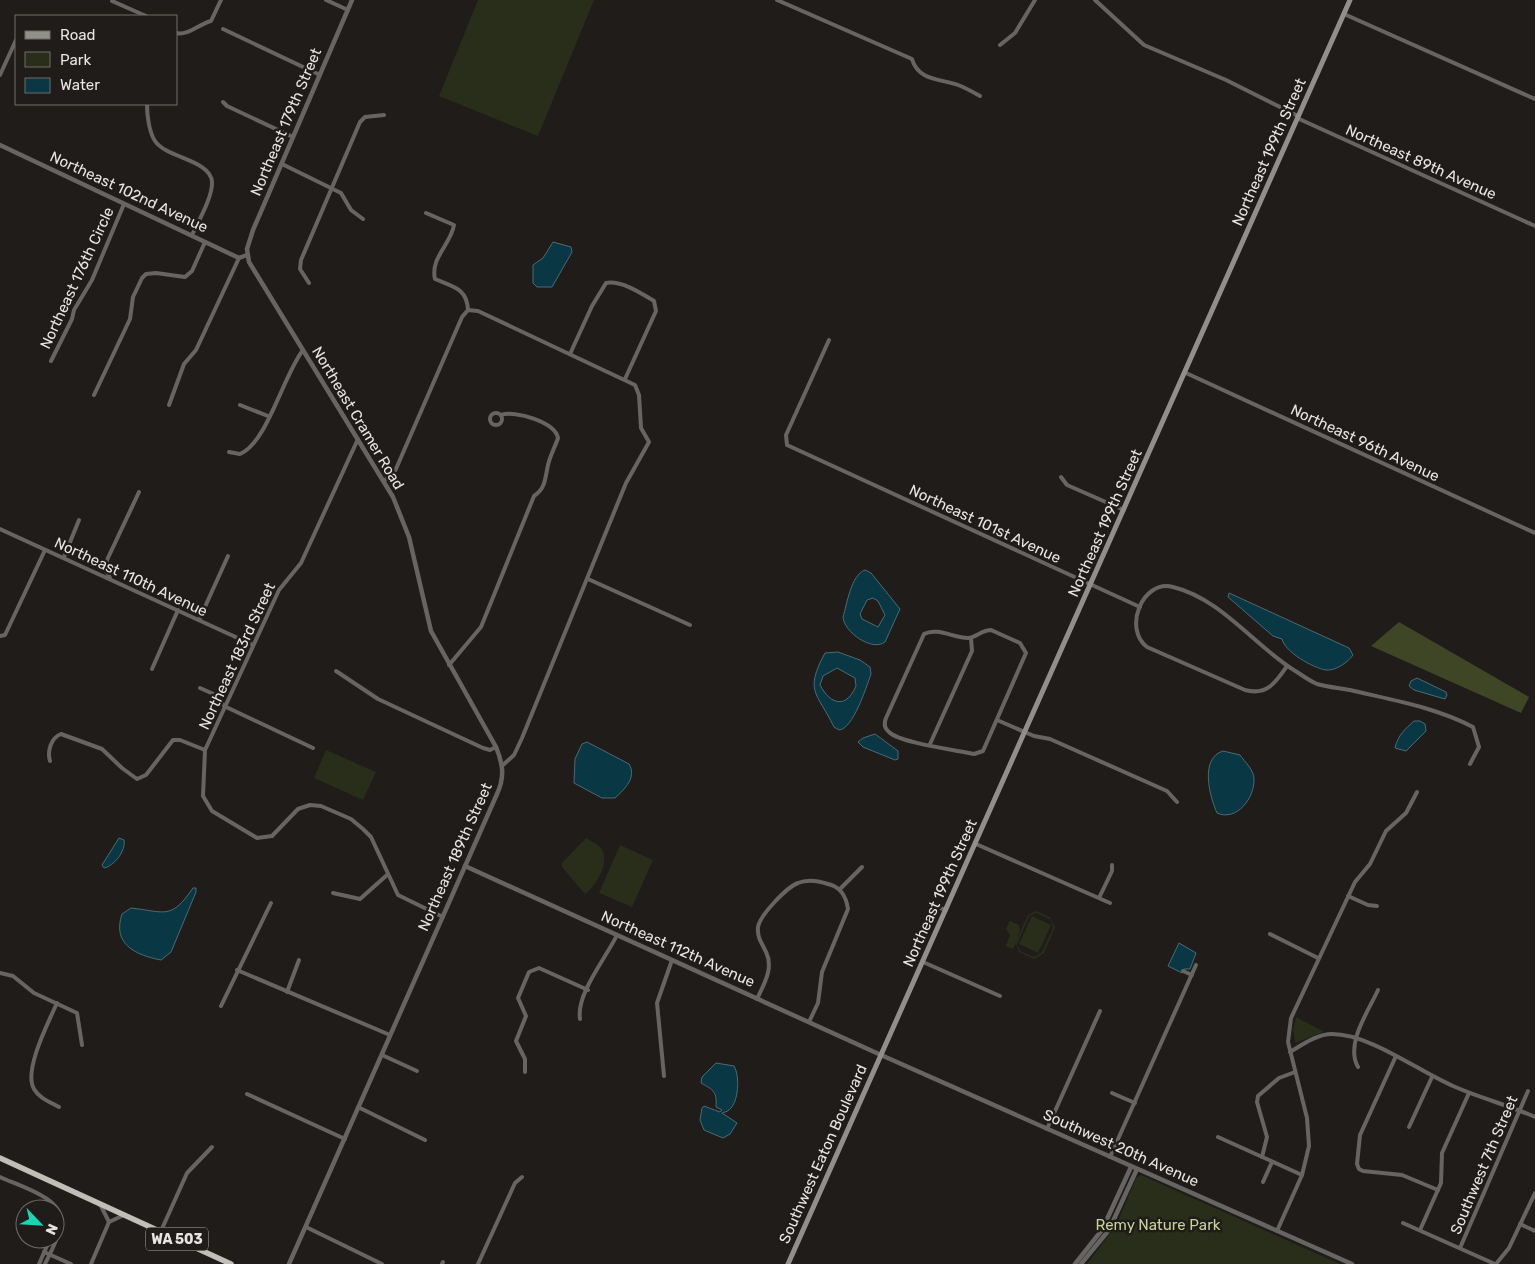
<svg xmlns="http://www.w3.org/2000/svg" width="1535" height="1264" font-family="Rubik,sans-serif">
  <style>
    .green { fill: #292e1b; fill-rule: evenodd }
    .forest { fill: #3f4626 }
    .water { fill: #093743; stroke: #4c6b73; fill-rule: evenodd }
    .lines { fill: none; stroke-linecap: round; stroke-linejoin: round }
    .minor { stroke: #676563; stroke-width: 4 }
    .tertiary { stroke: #676563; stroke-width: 4.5 }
    .secondary { stroke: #918f8b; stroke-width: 5 }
    .trunk { stroke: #c1beb8; stroke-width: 5.5 }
    .labels { text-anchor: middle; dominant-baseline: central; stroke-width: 5; stroke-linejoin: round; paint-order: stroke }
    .shield { fill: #201c19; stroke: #aba8a6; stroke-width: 1 }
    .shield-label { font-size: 14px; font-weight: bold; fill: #e7e4e2 }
    .street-label { font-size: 15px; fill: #e7e4e2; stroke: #201c19 }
    .park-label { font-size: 15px; fill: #c5d497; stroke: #201c19 }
  </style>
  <rect width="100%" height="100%" fill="#201c19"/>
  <g class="green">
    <path d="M478,0H594L538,136L439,96Z"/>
    <path d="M326,750L376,772L363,800L314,778Z"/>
    <path d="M586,838C590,841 596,843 600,847C612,860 596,886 585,894L562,867V863Z"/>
    <path d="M620,845L653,860L632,907L599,893Z"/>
    <path d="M1036,911L1050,917L1055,927L1044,953L1034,959L1019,952L1016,943L1013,949L1006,946L1010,935L1006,929L1010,921L1019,925L1020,929L1017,939L1028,915ZM1037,913L1051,920L1053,928L1042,952L1034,957L1020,951L1017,944L1029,916Z"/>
    <path d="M1032,916L1051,925L1038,953L1019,944Z"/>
    <path d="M1296,1017L1323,1031V1032L1295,1043L1293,1030Z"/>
    <path d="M1141,1175L1340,1264H1087L1116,1226L1136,1178Z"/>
  </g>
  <path class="forest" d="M1399,622L1529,697L1521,713L1371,646Z"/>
  <g class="water">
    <path d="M553,242L571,247L572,252L552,287H537L533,283V265L543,258Z"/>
    <path d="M865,570L871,573L900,609L885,642C872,652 844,632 843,617C847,604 851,575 865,570ZM873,598L878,601L885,615L878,627L862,619L860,614L867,600Z"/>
    <path d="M1229,593L1349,648L1353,655C1348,662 1336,671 1326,670C1313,668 1285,652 1282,639L1273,636L1228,597Z"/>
    <path d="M838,652L860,660L870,667L871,674C866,688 853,729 839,730L834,727C817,692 804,692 825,653ZM837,668L855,678L856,686C847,708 831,706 820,685L823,676Z"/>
    <path d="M1417,678L1446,692L1447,695L1445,699L1414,690L1409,686L1411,681Z"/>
    <path d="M1414,721H1420L1425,724L1426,731L1406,751L1395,748C1398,735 1405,729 1414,721Z"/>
    <path d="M875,734L898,751V759L895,760L863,747L858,742L863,738Z"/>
    <path d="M587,742L629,764C637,777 625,789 615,798H602L574,783L575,759L582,744Z"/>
    <path d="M1223,751L1240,755C1245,762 1254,770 1254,779C1255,797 1237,822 1217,813C1209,795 1200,758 1223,751Z"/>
    <path d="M119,838L124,840C126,851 114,866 104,868L102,865Z"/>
    <path d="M193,888H196V892L171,952L161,960C135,955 112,944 122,914L131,908C166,912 171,920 193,888Z"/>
    <path d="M1179,943L1196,953L1190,969H1184L1182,973L1168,966Z"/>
    <path d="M716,1063L734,1066C740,1076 739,1102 729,1110C727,1112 724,1112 722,1113L737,1123L730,1134L723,1138L704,1130L700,1120L702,1108L704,1106L720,1112L722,1110L716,1107C717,1092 714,1090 701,1083L702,1077Z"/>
  </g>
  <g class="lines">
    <g class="minor">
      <path d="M326,0L348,10"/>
      <path d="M777,0L912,59C918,81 942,79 958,85C966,88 973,92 980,96"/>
      <path d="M1095,0L1144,45L1226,80L1298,116"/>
      <path d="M112,1L146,16"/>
      <path d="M1344,14L1535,99"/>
      <path d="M223,29L320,75"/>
      <path d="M176,33C188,36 199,24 211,21L221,0"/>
      <path d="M1000,45L1015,33L1035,0"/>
      <path d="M0,75L16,40"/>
      <path d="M223,102L227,106L293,137"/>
      <path d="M147,104C147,115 149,132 155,141C166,158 211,160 212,182C213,196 198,222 192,235"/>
      <path d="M1297,118L1535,226"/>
      <path d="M282,164L341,193L351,210L363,219"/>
      <path d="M426,213L454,225C451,244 430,258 435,279C453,287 467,288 468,310"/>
      <path d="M309,283L300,269L301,260L360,122L365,117L384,115"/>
      <path d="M468,310L478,311L635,385L639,395L641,428L649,442L626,483L522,738L514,755L503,765"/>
      <path d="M829,340L786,435L787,445L1140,607"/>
      <path d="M570,354L592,306L606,283C621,280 641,293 654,301L656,311L625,379"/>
      <path d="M51,361L72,319L74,310L92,280L124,204"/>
      <path d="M1186,373L1535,533"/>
      <path d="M94,395L130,319L133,297L142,278L146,274L156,273L185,277L192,271L205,242"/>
      <path d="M169,405L184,364L196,350L239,258"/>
      <path d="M240,405L268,416"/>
      <circle cx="496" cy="419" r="6"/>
      <path d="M358,439L301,563L279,590L205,750L203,796L212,811L257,838L272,836L298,809L310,805L321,806L351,819L363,829L371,837L398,895L443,917"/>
      <path d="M229,452L240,454C267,443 283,376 303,350"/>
      <path d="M1061,477L1067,485L1124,510"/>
      <path d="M384,481L395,471L399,462L462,317L468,310"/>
      <path d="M0,529L253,645"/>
      <path d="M64,557L79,520"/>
      <path d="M110,578L106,571L107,560L139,492"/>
      <path d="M588,579L690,625"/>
      <path d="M199,620L228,556"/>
      <path d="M991,630L1020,643L1026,653L983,751L974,754C956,750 900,743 889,732C884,728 884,723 886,718L924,634C937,627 954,638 968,638C977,637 982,630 991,630Z"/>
      <path d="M0,636L5,635L45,550"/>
      <path d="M449,665L481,627L534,496C546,488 545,478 548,465C550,456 555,447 558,438C555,422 515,410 501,415"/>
      <path d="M1287,666C1276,682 1267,696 1245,690L1147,647C1123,629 1142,579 1173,587C1222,599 1255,647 1297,672C1303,676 1310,681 1317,684C1327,687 1339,688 1350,690C1392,700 1435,707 1473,727L1479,747L1470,764"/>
      <path d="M152,669L178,610"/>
      <path d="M336,671L378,699L483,748L490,750L496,747"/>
      <path d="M200,688L218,696L224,706L313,748"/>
      <path d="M997,720L1034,736L1050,739L1167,791L1177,802"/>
      <path d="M930,744L972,651L971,638"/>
      <path d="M50,761C47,751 51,738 61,734L102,749L122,768L137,779L146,775L173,740H180L205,750"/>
      <path d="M976,844L1110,903"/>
      <path d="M840,889L862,867"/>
      <path d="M333,893L360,899L387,875"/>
      <path d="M1348,896L1368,905L1377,906"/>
      <path d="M1099,898L1112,871V865"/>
      <path d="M929,904L946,910"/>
      <path d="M1270,934L1318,958"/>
      <path d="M923,962L1000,996"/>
      <path d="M237,970L390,1035"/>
      <path d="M1183,971L1192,975"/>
      <path d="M0,973L13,976L34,993L77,1013L82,1045"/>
      <path d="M287,992L299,960"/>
      <path d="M757,999C764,984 774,968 766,952C762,943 757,938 758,927C760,915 787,887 798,883C807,879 819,881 828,884C841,887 846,896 848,909L822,972L818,1003L809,1022"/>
      <path d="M57,1003C49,1021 23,1071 34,1089C39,1098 50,1102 59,1107"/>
      <path d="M221,1006L271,903"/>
      <path d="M580,1019C576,994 606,958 617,935"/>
      <path d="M1290,1052C1302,1045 1317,1034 1332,1034C1370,1034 1418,1071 1453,1086C1480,1098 1508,1105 1535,1117"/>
      <path d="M382,1055L417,1071"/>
      <path d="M1396,1056L1360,1135L1357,1164L1359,1169L1363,1171L1402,1175L1438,1190"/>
      <path d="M1358,1067C1345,1044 1368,1012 1378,990"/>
      <path d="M525,1072V1059L516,1041L526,1016L518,998L529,972L539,968L588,990"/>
      <path d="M664,1076L657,1003L672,960"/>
      <path d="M1112,1093L1135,1103"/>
      <path d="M247,1094L345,1139"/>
      <path d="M358,1107L425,1140"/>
      <path d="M1409,1127L1432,1077"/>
      <path d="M1047,1129L1100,1011"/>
      <path d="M1218,1137L1302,1175"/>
      <path d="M1110,1157L1196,965"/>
      <path d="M1262,1157L1267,1137L1257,1102L1258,1096L1279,1078L1295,1072"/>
      <path d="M0,1177C19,1186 65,1198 61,1224C59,1237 51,1252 45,1264"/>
      <path d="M1263,1182L1272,1162"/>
      <path d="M100,1204L109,1222"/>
      <path d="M1403,1223L1495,1264"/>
      <path d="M1520,1224L1535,1231"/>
      <path d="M306,1227L382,1264"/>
      <path d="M1420,1230L1441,1183L1442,1153L1469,1093"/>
      <path d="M161,1231L187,1173L212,1147"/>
      <path d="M1277,1231L1302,1175L1309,1146L1307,1118L1288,1042L1291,1018L1355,882L1370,864L1386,831L1406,813L1417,792"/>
      <path d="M1460,1248L1528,1091"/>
      <path d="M44,1252L71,1264"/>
      <path d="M39,1264L50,1239"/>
      <path d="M91,1264L109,1222L124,1215"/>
      <path d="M442,1264L443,1262"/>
      <path d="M478,1264L515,1183L522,1177"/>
      <path d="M1496,1264L1509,1248L1535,1193"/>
    </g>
    <g class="tertiary">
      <path d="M0,145L239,258L247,255"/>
      <path d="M465,866L881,1055L1352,1264"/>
      <path d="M289,1264L497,794C505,777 503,764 496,747L431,631L409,537L393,497L249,262L247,249L253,230L352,0"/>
      <path d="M1075,1264L1102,1230L1131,1167"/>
      <path d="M1081,1264L1109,1230L1137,1169"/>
    </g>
    <path class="secondary" d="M788,1264L1350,0"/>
    <path class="trunk" d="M0,1158L231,1264"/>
  </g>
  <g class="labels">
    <rect class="shield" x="146" y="1227.5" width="62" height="23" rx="4"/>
    <g class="shield-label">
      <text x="177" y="1239">WA 503</text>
    </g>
    <g class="street-label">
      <text transform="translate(286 122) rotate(-67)">Northeast 179th Street</text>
      <text transform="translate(1269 152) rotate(-66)">Northeast 199th Street</text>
      <text transform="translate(1421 162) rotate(24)">Northeast 89th Avenue</text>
      <text transform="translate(129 192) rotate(25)">Northeast 102nd Avenue</text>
      <text transform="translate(77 278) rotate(-65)">Northeast 176th Circle</text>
      <text transform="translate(358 418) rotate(59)">Northeast Cramer Road</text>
      <text transform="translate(1365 443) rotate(25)">Northeast 96th Avenue</text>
      <text transform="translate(1105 523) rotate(-66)">Northeast 199th Street</text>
      <text transform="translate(985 524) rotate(25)">Northeast 101st Avenue</text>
      <text transform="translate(131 577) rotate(25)">Northeast 110th Avenue</text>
      <text transform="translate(237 656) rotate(-65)">Northeast 183rd Street</text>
      <text transform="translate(455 857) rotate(-66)">Northeast 189th Street</text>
      <text transform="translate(940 893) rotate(-66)">Northeast 199th Street</text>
      <text transform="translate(678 949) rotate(24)">Northeast 112th Avenue</text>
      <text transform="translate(1121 1148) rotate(24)">Southwest 20th Avenue</text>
      <text transform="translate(823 1154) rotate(-66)">Southwest Eaton Boulevard</text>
      <text transform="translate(1484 1165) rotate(-67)">Southwest 7th Street</text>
    </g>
    <g class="park-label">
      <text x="1158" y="1225">Remy Nature Park</text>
    </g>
  </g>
  <rect x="15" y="15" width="162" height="90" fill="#201c19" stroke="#706c69"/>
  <rect x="25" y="31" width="25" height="8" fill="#918f8b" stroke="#706c69"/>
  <text x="60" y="40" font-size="15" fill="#e7e4e2">Road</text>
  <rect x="25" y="52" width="25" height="15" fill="#292e1b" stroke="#706c69"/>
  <text x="60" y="65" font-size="15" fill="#e7e4e2">Park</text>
  <rect x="25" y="78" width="25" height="15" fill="#093743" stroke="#706c69"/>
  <text x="60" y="90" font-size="15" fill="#e7e4e2">Water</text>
  <g transform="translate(40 1224) rotate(115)"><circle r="24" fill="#201c19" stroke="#706c69"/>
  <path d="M0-4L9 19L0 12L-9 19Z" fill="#19d5b2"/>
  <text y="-8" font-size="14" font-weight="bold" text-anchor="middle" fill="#e7e4e2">N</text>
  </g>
</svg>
